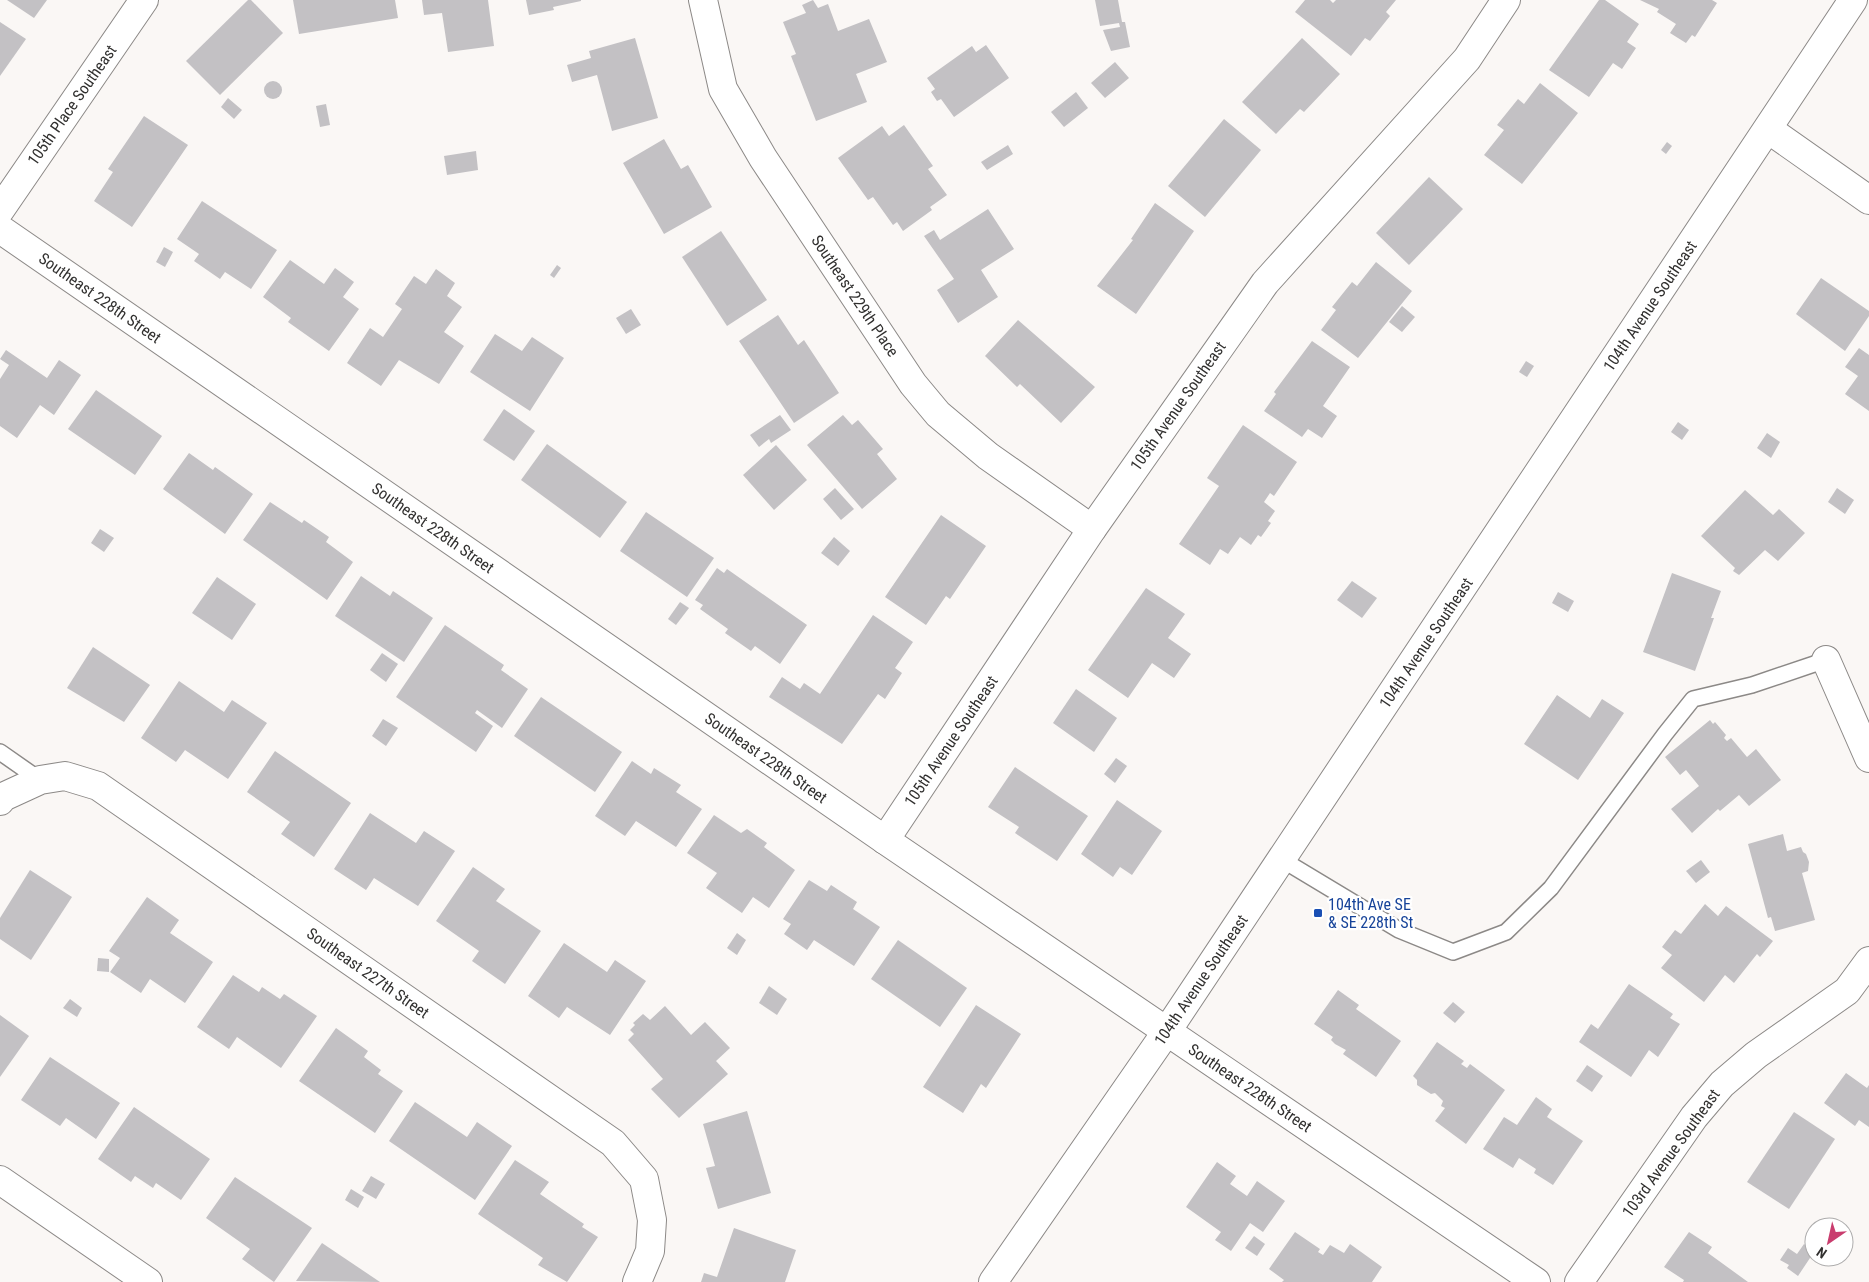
<svg xmlns="http://www.w3.org/2000/svg" width="1869" height="1282" font-family="'Roboto Condensed',sans-serif">
  <style>
    .building { fill: #c3c1c4 }
    .lines { fill: none; stroke-linecap: round; stroke-linejoin: round }
    .lane-casing { stroke: #8c8987; stroke-width: 18 }
    .street-casing { stroke: #8c8987; stroke-width: 30 }
    .primary-casing { stroke: #8c8987; stroke-width: 30 }
    .lane { stroke: #fff; stroke-width: 15 }
    .street { stroke: #fff; stroke-width: 28 }
    .primary { stroke: #fff; stroke-width: 28 }
    .transit-dot { fill: #1a4fb4; stroke: #fff; stroke-width: 2 }
    .labels { text-anchor: middle; dominant-baseline: central; stroke-width: 4.5; stroke-linejoin: round; paint-order: stroke }
    .street-label { font-size: 16px; fill: #31302f; stroke: #fff }
    .transit-label { font-size: 16px; fill: #164399; stroke: #fff; text-anchor: start }
  </style>
  <rect width="100%" height="100%" fill="#faf7f5"/>
  <g class="building">
    <path d="M7,0H47L34,18Z"/>
    <path d="M248,0H251L283,33L220,95L186,61Z"/>
    <path d="M293,0H395L398,18L299,34Z"/>
    <path d="M422,0H488L494,46L448,52L442,13L424,15Z"/>
    <path d="M526,0H581V1L553,7L554,10L529,15Z"/>
    <path d="M813,0L818,8L828,4L838,31L869,19L887,62L856,74L867,102L816,121L791,56L796,54L783,22L806,13L802,5Z"/>
    <path d="M1095,0H1118L1122,22H1125L1130,47L1111,51L1103,30L1120,27L1119,23L1100,26Z"/>
    <path d="M1305,0H1330L1333,3L1336,0H1396L1386,12L1390,16L1370,41L1365,38L1351,56L1295,12Z"/>
    <path d="M1599,0H1605L1639,24L1627,42L1636,48L1622,69L1613,63L1589,97L1549,70Z"/>
    <path d="M1640,0H1712L1717,3L1695,37L1692,35L1686,43L1670,33L1676,24L1657,12L1659,9Z"/>
    <path d="M0,22L26,39L0,76Z"/>
    <path d="M635,38L658,118L612,131L597,75L572,82L567,65L591,58L589,51Z"/>
    <path d="M1302,38L1340,74L1304,112L1300,109L1276,134L1242,102Z"/>
    <path d="M986,45L1009,78L954,117L941,99L937,101L931,92L935,89L927,78L972,46L976,52Z"/>
    <path d="M1115,62L1129,78L1105,98L1091,83Z"/>
    <circle cx="273" cy="90" r="9"/>
    <path d="M1540,83L1578,113L1522,184L1484,155L1504,130L1497,125L1518,99L1524,104Z"/>
    <path d="M1076,92L1088,108L1064,127L1051,112Z"/>
    <path d="M228,98L242,110L234,119L221,107Z"/>
    <path d="M326,104L330,125L320,127L316,106Z"/>
    <path d="M144,116L188,145L132,227L94,201L113,172L108,169Z"/>
    <path d="M1224,119L1261,150L1205,217L1168,186Z"/>
    <path d="M904,125L933,166L928,169L947,195L930,207L932,210L903,231L897,222L893,225L873,197L868,200L838,158L882,126L889,136Z"/>
    <path d="M664,139L681,169L688,165L712,207L664,234L623,163Z"/>
    <path d="M1667,142L1672,146L1666,154L1661,150Z"/>
    <path d="M1008,145L1013,154L987,170L981,162Z"/>
    <path d="M476,151L478,170L447,175L444,156Z"/>
    <path d="M1429,177L1463,209L1409,265L1376,233Z"/>
    <path d="M202,201L277,250L251,289L225,272L220,279L194,261L199,254L177,239Z"/>
    <path d="M1155,203L1194,231L1136,314L1097,286L1133,240L1131,239Z"/>
    <path d="M988,209L1014,249L981,270L998,297L958,323L937,290L954,279L924,236L934,230L940,240Z"/>
    <path d="M721,231L767,300L727,326L682,257Z"/>
    <path d="M164,247L173,252L165,267L156,262Z"/>
    <path d="M290,260L324,284L335,268L354,282L343,297L359,309L329,351L288,322L291,318L263,297Z"/>
    <path d="M1376,262L1412,291L1358,358L1321,330L1336,310L1332,307L1352,282L1357,286Z"/>
    <path d="M557,265L561,268L554,278L550,275Z"/>
    <path d="M436,269L455,283L447,296L462,307L444,332L464,346L439,384L399,360L381,386L347,363L370,328L383,337L402,309L395,304L414,276L426,284Z"/>
    <path d="M1821,278L1869,311V316L1845,351L1796,314Z"/>
    <path d="M1402,306L1415,317L1402,332L1389,322Z"/>
    <path d="M631,309L641,325L626,334L616,318Z"/>
    <path d="M778,315L798,345L804,340L839,393L794,423L739,341Z"/>
    <path d="M1018,320L1095,387L1061,423L1020,384L1017,387L985,356Z"/>
    <path d="M495,334L522,351L532,337L564,358L530,411L470,372Z"/>
    <path d="M1312,341L1350,367L1323,406L1337,416L1322,438L1308,429L1302,437L1264,411L1276,394L1274,392Z"/>
    <path d="M1859,348L1869,355V411L1845,394L1858,376L1845,367Z"/>
    <path d="M6,350L47,378L59,360L81,375L54,415L40,405L17,438L0,426V379L9,365L0,359Z"/>
    <path d="M1526,361L1534,366L1527,377L1519,372Z"/>
    <path d="M96,390L162,436L135,475L68,429Z"/>
    <path d="M504,409L535,431L514,461L483,440Z"/>
    <path d="M780,415L791,430L771,443L769,439L759,447L750,435Z"/>
    <path d="M843,415L852,425L858,420L883,449L877,454L897,479L862,509L807,445Z"/>
    <path d="M1678,422L1689,430L1682,440L1671,432Z"/>
    <path d="M1243,425L1297,462L1274,496L1270,493L1264,502L1275,511L1268,521L1271,523L1261,537L1258,535L1251,545L1240,537L1228,554L1220,549L1210,565L1179,544L1219,486L1207,478Z"/>
    <path d="M1767,433L1780,442L1771,458L1757,448Z"/>
    <path d="M547,444L627,502L600,538L521,480Z"/>
    <path d="M776,445L807,480L774,510L743,475Z"/>
    <path d="M189,453L213,470L215,467L253,494L225,534L163,489Z"/>
    <path d="M835,488L854,509L841,520L823,499Z"/>
    <path d="M1837,488L1854,500L1845,514L1828,502Z"/>
    <path d="M1745,490L1773,515L1779,509L1805,533L1778,561L1765,550L1739,575L1733,571L1735,568L1701,536Z"/>
    <path d="M270,502L302,523L304,520L329,537L326,542L353,562L327,600L243,540Z"/>
    <path d="M646,512L714,558L687,597L620,551Z"/>
    <path d="M941,515L986,546L950,599L946,596L926,625L885,597Z"/>
    <path d="M100,529L114,538L104,552L91,543Z"/>
    <path d="M834,537L850,551L838,566L821,553Z"/>
    <path d="M717,568L724,573L727,569L807,625L780,664L755,646L751,651L725,633L728,629L700,609L703,605L695,600Z"/>
    <path d="M1672,573L1721,591L1711,618H1714L1695,671L1643,652Z"/>
    <path d="M361,576L390,596L393,591L433,618L404,662L335,616Z"/>
    <path d="M217,577L256,604L232,640L192,613Z"/>
    <path d="M1352,581L1377,598L1362,618L1337,600Z"/>
    <path d="M1146,588L1185,614L1168,638L1191,654L1174,678L1152,663L1128,698L1088,670Z"/>
    <path d="M1558,592L1574,601L1568,612L1552,603Z"/>
    <path d="M680,602L689,608L676,625L668,619Z"/>
    <path d="M873,615L913,642L895,668L902,673L885,699L878,694L842,744L769,697L782,677L800,689L804,683L820,694Z"/>
    <path d="M445,625L504,665L501,670L528,689L502,728L477,710L475,713L493,726L476,752L396,697Z"/>
    <path d="M93,647L150,685L124,722L67,688Z"/>
    <path d="M382,653L398,664L386,682L370,670Z"/>
    <path d="M179,681L224,712L232,700L267,723L228,779L185,750L176,762L141,738Z"/>
    <path d="M1076,689L1117,718L1094,752L1053,723Z"/>
    <path d="M1557,695L1590,718L1602,699L1624,713L1578,780L1524,744Z"/>
    <path d="M541,697L622,752L595,792L514,736Z"/>
    <path d="M383,719L398,728L386,746L372,736Z"/>
    <path d="M1710,720L1713,724L1715,722L1726,735L1724,738L1727,741L1731,738L1747,757L1756,749L1781,780L1749,806L1739,795L1720,811L1718,809L1692,833L1671,809L1699,786L1686,770L1680,775L1665,757Z"/>
    <path d="M275,751L351,803L314,857L281,834L290,822L247,792Z"/>
    <path d="M1116,758L1127,766L1115,783L1104,774Z"/>
    <path d="M632,761L651,774L654,768L681,785L676,792L702,809L676,847L636,821L625,836L595,816Z"/>
    <path d="M1015,767L1088,816L1057,861L1015,833L1019,827L988,807Z"/>
    <path d="M1117,800L1162,831L1132,875L1120,867L1113,877L1081,854Z"/>
    <path d="M370,813L416,843L424,831L455,851L418,906L374,878L366,890L334,869Z"/>
    <path d="M714,815L741,833L747,829L767,843L764,847L795,870L769,908L753,897L742,913L706,888L717,873L687,853Z"/>
    <path d="M1783,834L1787,851L1801,847L1803,852L1806,854L1809,862L1808,871L1802,873L1815,920L1775,931L1771,917L1768,918L1748,844Z"/>
    <path d="M1701,860L1710,872L1696,883L1686,871Z"/>
    <path d="M473,867L505,889L496,901L541,931L505,984L472,961L479,951L436,921Z"/>
    <path d="M30,870L72,897L31,960L0,939V918Z"/>
    <path d="M809,880L827,891L831,885L857,902L853,909L880,927L854,966L814,940L807,950L784,934L791,924L783,919Z"/>
    <path d="M147,897L179,920L170,933L213,962L185,1003L150,979L141,993L110,972L120,958L109,951Z"/>
    <path d="M1705,904L1718,916L1726,906L1773,941L1760,957L1757,954L1734,983L1725,975L1704,1002L1661,968L1672,955L1662,947L1675,930L1681,934Z"/>
    <path d="M737,933L746,940L737,955L727,948Z"/>
    <path d="M898,940L967,988L940,1027L871,979Z"/>
    <path d="M564,943L607,972L615,960L646,981L610,1035L567,1007L559,1018L528,996Z"/>
    <path d="M98,958L109,959V972L97,971Z"/>
    <path d="M233,975L259,992L262,987L280,999L284,994L317,1016L281,1068L237,1037L229,1049L197,1027Z"/>
    <path d="M1629,984L1673,1014L1670,1018L1680,1024L1658,1057L1649,1050L1631,1077L1579,1042L1591,1024L1598,1029Z"/>
    <path d="M769,986L787,999L777,1015L759,1003Z"/>
    <path d="M1338,990L1359,1005L1356,1009L1401,1041L1376,1077L1343,1054L1346,1050L1335,1044L1331,1040L1333,1037L1314,1024Z"/>
    <path d="M70,999L82,1008L77,1017L63,1008Z"/>
    <path d="M1453,1002L1465,1012L1455,1023L1443,1013Z"/>
    <path d="M976,1005L1021,1034L986,1088L981,1084L963,1113L923,1087Z"/>
    <path d="M665,1006L691,1035L705,1022L730,1048L716,1061L728,1074L679,1118L651,1089L663,1079L628,1040L634,1034L630,1030L635,1025L633,1023L643,1014L650,1020Z"/>
    <path d="M0,1015L29,1036L0,1077Z"/>
    <path d="M336,1028L368,1051L364,1057L381,1070L378,1074L403,1091L375,1133L299,1081Z"/>
    <path d="M1437,1042L1464,1061L1461,1064L1467,1068L1470,1064L1505,1090L1466,1144L1435,1121L1445,1108L1441,1106L1443,1101L1435,1093L1431,1094L1417,1085V1080L1413,1076Z"/>
    <path d="M50,1057L120,1103L96,1139L66,1118L60,1126L21,1100Z"/>
    <path d="M1587,1065L1603,1076L1592,1092L1576,1081Z"/>
    <path d="M1846,1073L1867,1088L1869,1085V1127L1859,1120L1855,1126L1824,1103Z"/>
    <path d="M1536,1097L1552,1109L1547,1117L1583,1141L1553,1185L1534,1173L1536,1169L1519,1158L1513,1168L1483,1149L1504,1117L1517,1125Z"/>
    <path d="M415,1102L467,1137L477,1122L512,1146L475,1200L389,1141Z"/>
    <path d="M134,1107L210,1159L181,1200L156,1183L153,1188L135,1176L131,1182L98,1159Z"/>
    <path d="M747,1111L771,1193L718,1209L706,1168L715,1166L703,1124Z"/>
    <path d="M1794,1112L1835,1139L1789,1209L1747,1182Z"/>
    <path d="M515,1160L549,1182L540,1194L584,1224L582,1227L598,1237L567,1282L538,1265L543,1258L478,1214Z"/>
    <path d="M1217,1162L1236,1176L1230,1184L1247,1196L1257,1181L1285,1201L1263,1232L1250,1223L1231,1251L1215,1240L1221,1232L1186,1207Z"/>
    <path d="M371,1176L385,1184L376,1199L362,1191Z"/>
    <path d="M235,1177L312,1228L274,1282L242,1259L250,1249L206,1218Z"/>
    <path d="M351,1189L364,1197L358,1208L345,1200Z"/>
    <path d="M734,1228L796,1250L785,1282H701L704,1273L717,1277Z"/>
    <path d="M1295,1232L1320,1249L1318,1252L1323,1255L1330,1245L1344,1253L1350,1244L1382,1267L1372,1282H1282L1284,1280L1269,1269Z"/>
    <path d="M1689,1232L1712,1247L1708,1253L1748,1282H1683L1684,1280L1664,1267Z"/>
    <path d="M1254,1236L1265,1244L1257,1256L1245,1248Z"/>
    <path d="M322,1243L380,1282L296,1281Z"/>
    <path d="M1804,1244L1814,1252L1798,1276L1787,1268L1789,1265L1780,1260L1788,1248L1797,1254Z"/>
  </g>
  <g class="lines">
    <defs>
      <g id="lane">
        <path d="M0,752L40,780"/>
        <path d="M1281,859L1399,930L1453,952L1506,932L1551,888L1665,734L1693,699L1752,685L1826,660"/>
      </g>
      <g id="street">
        <path d="M703,0L723,89L763,158L913,384L938,414L988,456L1092,529"/>
        <path d="M1768,129L1869,200"/>
        <path d="M0,210L144,0"/>
        <path d="M0,229L885,840L1536,1282"/>
        <path d="M1826,660L1869,758"/>
        <path d="M0,801L3,797L40,780L65,776L98,786L613,1143L644,1179L652,1220L650,1251L637,1282"/>
        <path d="M885,840L1092,529L1265,283L1467,59L1506,0"/>
        <path d="M0,1180L148,1282"/>
        <path d="M1579,1282L1694,1117L1722,1084L1756,1055L1847,991L1869,961"/>
      </g>
      <path id="primary" d="M993,1282L1167,1031L1853,0"/>
    </defs>
    <use href="#lane" class="lane-casing"/>
    <use href="#street" class="street-casing"/>
    <use href="#primary" class="primary-casing"/>
    <use href="#lane" class="lane"/>
    <use href="#street" class="street"/>
    <use href="#primary" class="primary"/>
  </g>
  <rect class="transit-dot" x="1313" y="908" width="10" height="10" rx="2.5"/>
  <g class="labels">
    <g class="street-label">
      <text transform="translate(72 105) rotate(-55)">105th Place Southeast</text>
      <text transform="translate(855 296) rotate(56)">Southeast 229th Place</text>
      <text transform="translate(100 298) rotate(35)">Southeast 228th Street</text>
      <text transform="translate(1650 306) rotate(-56)">104th Avenue Southeast</text>
      <text transform="translate(1178 406) rotate(-55)">105th Avenue Southeast</text>
      <text transform="translate(433 528) rotate(35)">Southeast 228th Street</text>
      <text transform="translate(1426 643) rotate(-56)">104th Avenue Southeast</text>
      <text transform="translate(951 741) rotate(-56)">105th Avenue Southeast</text>
      <text transform="translate(766 758) rotate(35)">Southeast 228th Street</text>
      <text transform="translate(368 973) rotate(35)">Southeast 227th Street</text>
      <text transform="translate(1201 980) rotate(-56)">104th Avenue Southeast</text>
      <text transform="translate(1250 1088) rotate(34)">Southeast 228th Street</text>
      <text transform="translate(1671 1153) rotate(-54)">103rd Avenue Southeast</text>
    </g>
    <g class="transit-label">
      <text x="1328" y="904">104th Ave SE<tspan x="1328" dy="18">&amp; SE 228th St</tspan></text>
    </g>
  </g>
  <g transform="translate(1829 1242) rotate(214)"><circle r="24" fill="#ffffff" stroke="#adacac"/>
  <path d="M0-4L9 19L0 12L-9 19Z" fill="#c93d6e"/>
  <text y="-8" font-size="14" font-weight="bold" text-anchor="middle" fill="#31302f">N</text>
  </g>
</svg>
